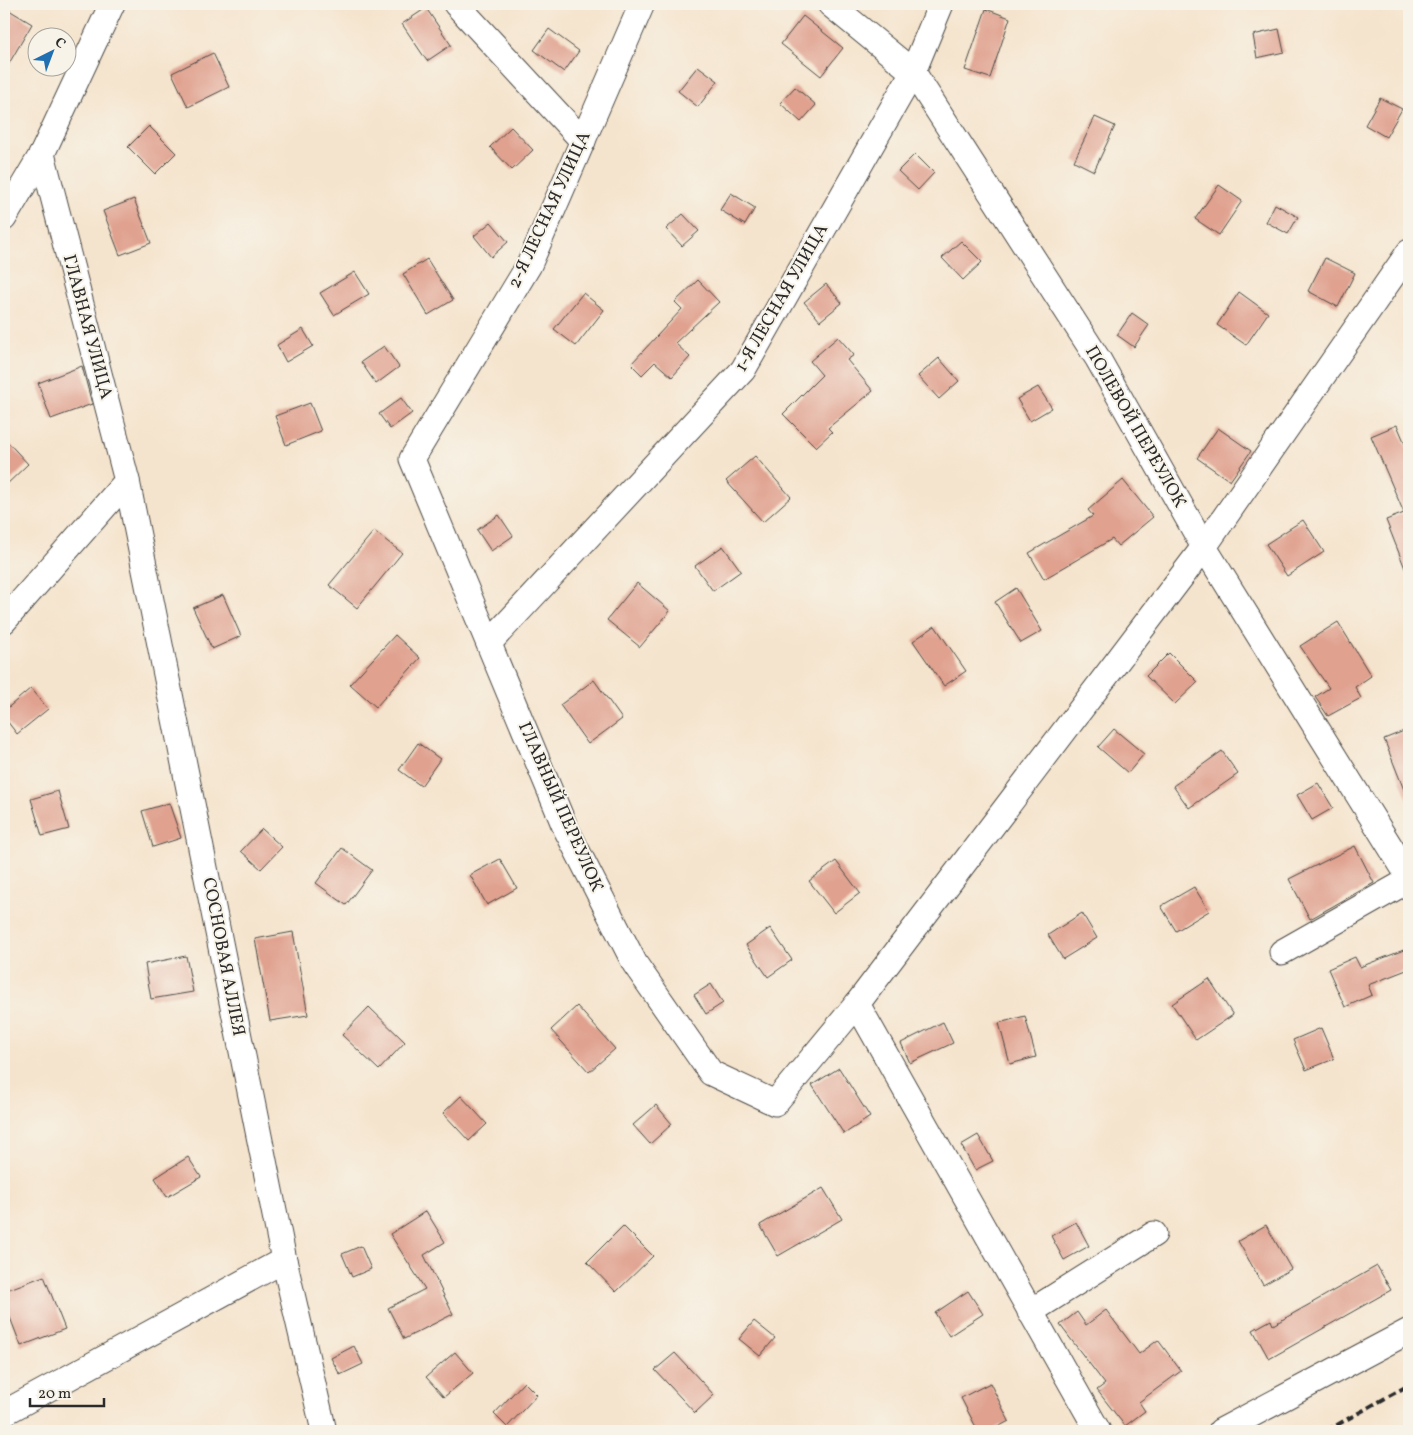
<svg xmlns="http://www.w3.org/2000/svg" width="1413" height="1435" font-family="Vollkorn,serif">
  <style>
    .building { fill: #e0a18f }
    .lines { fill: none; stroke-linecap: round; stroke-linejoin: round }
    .minor-casing { stroke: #494743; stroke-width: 27 }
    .minor { stroke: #fff; stroke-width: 25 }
    .rail { stroke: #2b2b2b; stroke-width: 4; stroke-dasharray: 8 4; stroke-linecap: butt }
    .labels { text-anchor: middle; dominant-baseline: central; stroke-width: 4; stroke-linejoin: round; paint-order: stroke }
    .street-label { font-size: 18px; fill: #2b2b2b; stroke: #f7f3e8 }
  </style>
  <rect width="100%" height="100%" fill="#f7f3e8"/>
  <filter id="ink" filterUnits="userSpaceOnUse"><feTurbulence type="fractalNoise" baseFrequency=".02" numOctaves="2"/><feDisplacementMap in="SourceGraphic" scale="10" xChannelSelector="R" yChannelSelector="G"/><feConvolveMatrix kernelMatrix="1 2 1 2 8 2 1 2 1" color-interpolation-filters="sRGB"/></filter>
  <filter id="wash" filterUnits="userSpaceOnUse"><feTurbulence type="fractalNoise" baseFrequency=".0096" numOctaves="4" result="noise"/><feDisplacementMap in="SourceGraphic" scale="20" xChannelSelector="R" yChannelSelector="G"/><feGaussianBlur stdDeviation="1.12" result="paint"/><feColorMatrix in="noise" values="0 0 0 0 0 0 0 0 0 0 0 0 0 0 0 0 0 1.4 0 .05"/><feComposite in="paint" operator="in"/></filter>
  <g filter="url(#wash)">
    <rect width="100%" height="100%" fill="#f5e4cd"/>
    <g id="blocks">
      <g class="building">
        <path d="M4,7L32,24L4,72Z"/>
        <path d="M426,8L451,45L427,61L402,24Z"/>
        <path d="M986,9L1010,18L990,78L965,70Z"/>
        <path d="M803,16L843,48L821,76L781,44Z"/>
        <path d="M549,29L579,51L564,72L534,50Z"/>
        <path d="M1279,29L1284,52L1257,58L1253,35Z"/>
        <path d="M213,53L229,87L188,107L172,73Z"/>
        <path d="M698,66L718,81L698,107L678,91Z"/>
        <path d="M795,87L816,105L801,122L780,103Z"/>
        <path d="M1380,98L1402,109L1386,137L1365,125Z"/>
        <path d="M1095,117L1115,126L1094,171L1074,161Z"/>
        <path d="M149,126L176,153L155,174L128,147Z"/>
        <path d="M511,127L533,150L512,170L490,147Z"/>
        <path d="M915,154L934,173L918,190L898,171Z"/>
        <path d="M1219,185L1242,201L1219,235L1195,219Z"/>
        <path d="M731,193L755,208L745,225L720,210Z"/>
        <path d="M134,199L151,243L120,255L103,211Z"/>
        <path d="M1275,204L1298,217L1288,234L1266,222Z"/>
        <path d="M683,214L699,231L682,246L666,229Z"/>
        <path d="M491,222L508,242L491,257L474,236Z"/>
        <path d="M961,241L982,262L963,280L942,258Z"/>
        <path d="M1325,258L1355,273L1338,307L1308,291Z"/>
        <path d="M427,259L453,300L428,315L403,274Z"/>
        <path d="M355,272L369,294L334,315L320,293Z"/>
        <path d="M698,280L719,302L675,343L690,357L672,377L655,362L642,375L631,364L682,309L675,302Z"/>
        <path d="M826,284L842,303L820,321L804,302Z"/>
        <path d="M1239,292L1268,313L1246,345L1217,325Z"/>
        <path d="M583,293L604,310L576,346L554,329Z"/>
        <path d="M1132,313L1149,325L1134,347L1117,335Z"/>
        <path d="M303,329L313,346L286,362L277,345Z"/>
        <path d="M838,337L854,355L847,360L873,391L828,428L832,432L816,447L783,414L822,375L810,361Z"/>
        <path d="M384,346L399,367L376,384L361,362Z"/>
        <path d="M939,358L959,381L939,399L918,376Z"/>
        <path d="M82,366L92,404L51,419L38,383Z"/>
        <path d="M1038,387L1052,408L1030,421L1017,399Z"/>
        <path d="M401,398L412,413L390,429L379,414Z"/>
        <path d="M310,403L321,431L286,445L275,416Z"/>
        <path d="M1397,425L1409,453L1408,576L1386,520L1404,513L1371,436Z"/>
        <path d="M1218,428L1251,451L1230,481L1197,458Z"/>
        <path d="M4,438L28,464L4,487Z"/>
        <path d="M755,456L791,497L763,522L726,481Z"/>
        <path d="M1123,480L1153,517L1118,546L1112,539L1044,579L1029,553L1093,516L1088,510Z"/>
        <path d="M499,515L513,536L491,551L477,530Z"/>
        <path d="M1303,520L1324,552L1287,576L1266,544Z"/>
        <path d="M374,531L402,553L357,608L329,585Z"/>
        <path d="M723,546L741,571L713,591L695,566Z"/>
        <path d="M637,583L670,611L640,647L607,620Z"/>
        <path d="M1016,588L1042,631L1021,643L995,602Z"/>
        <path d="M223,595L241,636L212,649L193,608Z"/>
        <path d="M1338,622L1371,676L1355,687L1361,698L1328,716L1315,697L1329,688L1300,646Z"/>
        <path d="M935,626L966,671L944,686L913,641Z"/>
        <path d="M395,635L420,658L376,707L350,684Z"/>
        <path d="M1169,653L1198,682L1175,704L1146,676Z"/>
        <path d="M594,680L622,719L588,744L560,705Z"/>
        <path d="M31,688L48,709L17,734L4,717V711Z"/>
        <path d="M1114,729L1144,754L1128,773L1098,747Z"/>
        <path d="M1409,729V800H1408L1384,739Z"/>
        <path d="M418,743L440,759L421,786L399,770Z"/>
        <path d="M1222,751L1238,774L1189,808L1173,786Z"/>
        <path d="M1318,783L1333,808L1312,820L1297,795Z"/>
        <path d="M58,791L69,829L42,836L31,799Z"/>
        <path d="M169,803L181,838L153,847L142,811Z"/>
        <path d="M262,829L282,847L261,869L241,851Z"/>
        <path d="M1355,846L1374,883L1310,919L1289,879Z"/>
        <path d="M342,848L372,870L346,905L316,883Z"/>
        <path d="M500,859L517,888L487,905L470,875Z"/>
        <path d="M836,861L860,893L834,913L809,881Z"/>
        <path d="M1194,887L1209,911L1176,931L1161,906Z"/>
        <path d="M1082,913L1097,938L1063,959L1048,935Z"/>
        <path d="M770,928L792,960L768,977L746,945Z"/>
        <path d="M293,932L308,1015L270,1021L255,939Z"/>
        <path d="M1409,948V969L1368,985L1372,995L1345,1007L1328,969L1355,957L1360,967Z"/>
        <path d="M186,956L193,992L151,999L145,964Z"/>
        <path d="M1209,979L1233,1015L1196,1040L1172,1004Z"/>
        <path d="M711,984L723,1003L706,1014L694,995Z"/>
        <path d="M577,1006L615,1049L589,1072L551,1030Z"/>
        <path d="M369,1007L405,1042L379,1070L342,1035Z"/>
        <path d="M1025,1016L1036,1057L1010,1064L999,1023Z"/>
        <path d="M943,1022L953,1043L910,1063L901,1043Z"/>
        <path d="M1321,1028L1334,1059L1306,1070L1293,1040Z"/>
        <path d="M839,1068L870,1117L844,1134L812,1085Z"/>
        <path d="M461,1096L487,1124L469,1141L443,1113Z"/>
        <path d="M656,1105L672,1124L650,1144L633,1125Z"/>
        <path d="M978,1135L993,1161L975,1170L961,1145Z"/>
        <path d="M188,1157L201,1177L167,1197L155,1178Z"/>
        <path d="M823,1188L842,1219L778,1256L760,1225Z"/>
        <path d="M426,1211L445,1242L424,1255L453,1314L404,1339L388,1308L425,1289L390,1234Z"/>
        <path d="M1076,1222L1089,1246L1064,1260L1051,1236Z"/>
        <path d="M1266,1225L1291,1269L1263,1285L1238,1241Z"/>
        <path d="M623,1226L653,1256L616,1292L587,1262Z"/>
        <path d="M361,1246L371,1269L352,1277L342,1254Z"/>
        <path d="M1377,1266L1391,1290L1269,1359L1253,1330L1271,1320L1273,1325Z"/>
        <path d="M44,1276L65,1329L21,1346L4,1302V1291Z"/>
        <path d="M968,1291L983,1314L949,1336L935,1313Z"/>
        <path d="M1106,1310L1139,1354L1158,1340L1181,1371L1139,1402L1145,1411L1125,1426L1097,1390L1105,1384L1060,1325L1077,1312L1086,1325Z"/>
        <path d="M754,1321L775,1338L760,1356L739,1339Z"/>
        <path d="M354,1346L363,1364L340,1375L331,1358Z"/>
        <path d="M455,1352L473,1373L444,1397L426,1377Z"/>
        <path d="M675,1353L714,1395L695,1413L655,1370Z"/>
        <path d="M524,1382L537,1395L507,1427L494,1414Z"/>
        <path d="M990,1383L1009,1421L990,1431H978L961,1398Z"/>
      </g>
    </g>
  </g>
  <g filter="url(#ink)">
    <use href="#blocks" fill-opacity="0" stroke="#494743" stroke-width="1"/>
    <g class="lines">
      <defs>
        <g id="minor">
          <path d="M456,4L583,141"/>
          <path d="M642,4L529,265L412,459L565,827L635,964L711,1073L775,1103L857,1004L1204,547L1409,252"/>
          <path d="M830,4L913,72L1098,359L1204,547L1409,877"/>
          <path d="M4,218L42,154"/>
          <path d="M127,481L284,1260L324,1431"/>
          <path d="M4,621L127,481L42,154L112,4"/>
          <path d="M489,643L743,370L913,72L941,4"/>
          <path d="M1282,952L1409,880"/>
          <path d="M857,1004L1098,1431"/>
          <path d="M1030,1312L1154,1234"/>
          <path d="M4,1413L284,1260"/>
          <path d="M1221,1431L1409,1331"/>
        </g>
      </defs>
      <use href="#minor" class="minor-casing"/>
      <use href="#minor" class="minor"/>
      <path class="rail" d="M1326,1431L1409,1385"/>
    </g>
  </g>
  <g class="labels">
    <g class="street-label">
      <text transform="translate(550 210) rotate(-65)">2-Я ЛЕСНАЯ УЛИЦА</text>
      <text transform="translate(782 298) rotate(-60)">1-Я ЛЕСНАЯ УЛИЦА</text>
      <text transform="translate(87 327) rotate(75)">ГЛАВНАЯ УЛИЦА</text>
      <text transform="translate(1135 427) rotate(60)">ПОЛЕВОЙ ПЕРЕУЛОК</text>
      <text transform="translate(560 807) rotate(66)">ГЛАВНЫЙ ПЕРЕУЛОК</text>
      <text transform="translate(223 957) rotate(79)">СОСНОВАЯ АЛЛЕЯ</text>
    </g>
  </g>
  <rect width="1413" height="1435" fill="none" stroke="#f7f3e8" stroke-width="20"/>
  <g transform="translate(52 52) rotate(42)"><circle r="24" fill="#f7f3e8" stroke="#a5a39c"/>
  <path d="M0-4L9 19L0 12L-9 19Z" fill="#1f6fb2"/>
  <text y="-8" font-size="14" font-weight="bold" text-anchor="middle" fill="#2b2b2b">С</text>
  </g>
  <path d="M30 1398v8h74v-8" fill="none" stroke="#2b2b2b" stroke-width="2.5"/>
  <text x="38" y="1398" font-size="15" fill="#2b2b2b" stroke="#f7f3e8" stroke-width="4" paint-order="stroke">20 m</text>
</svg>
